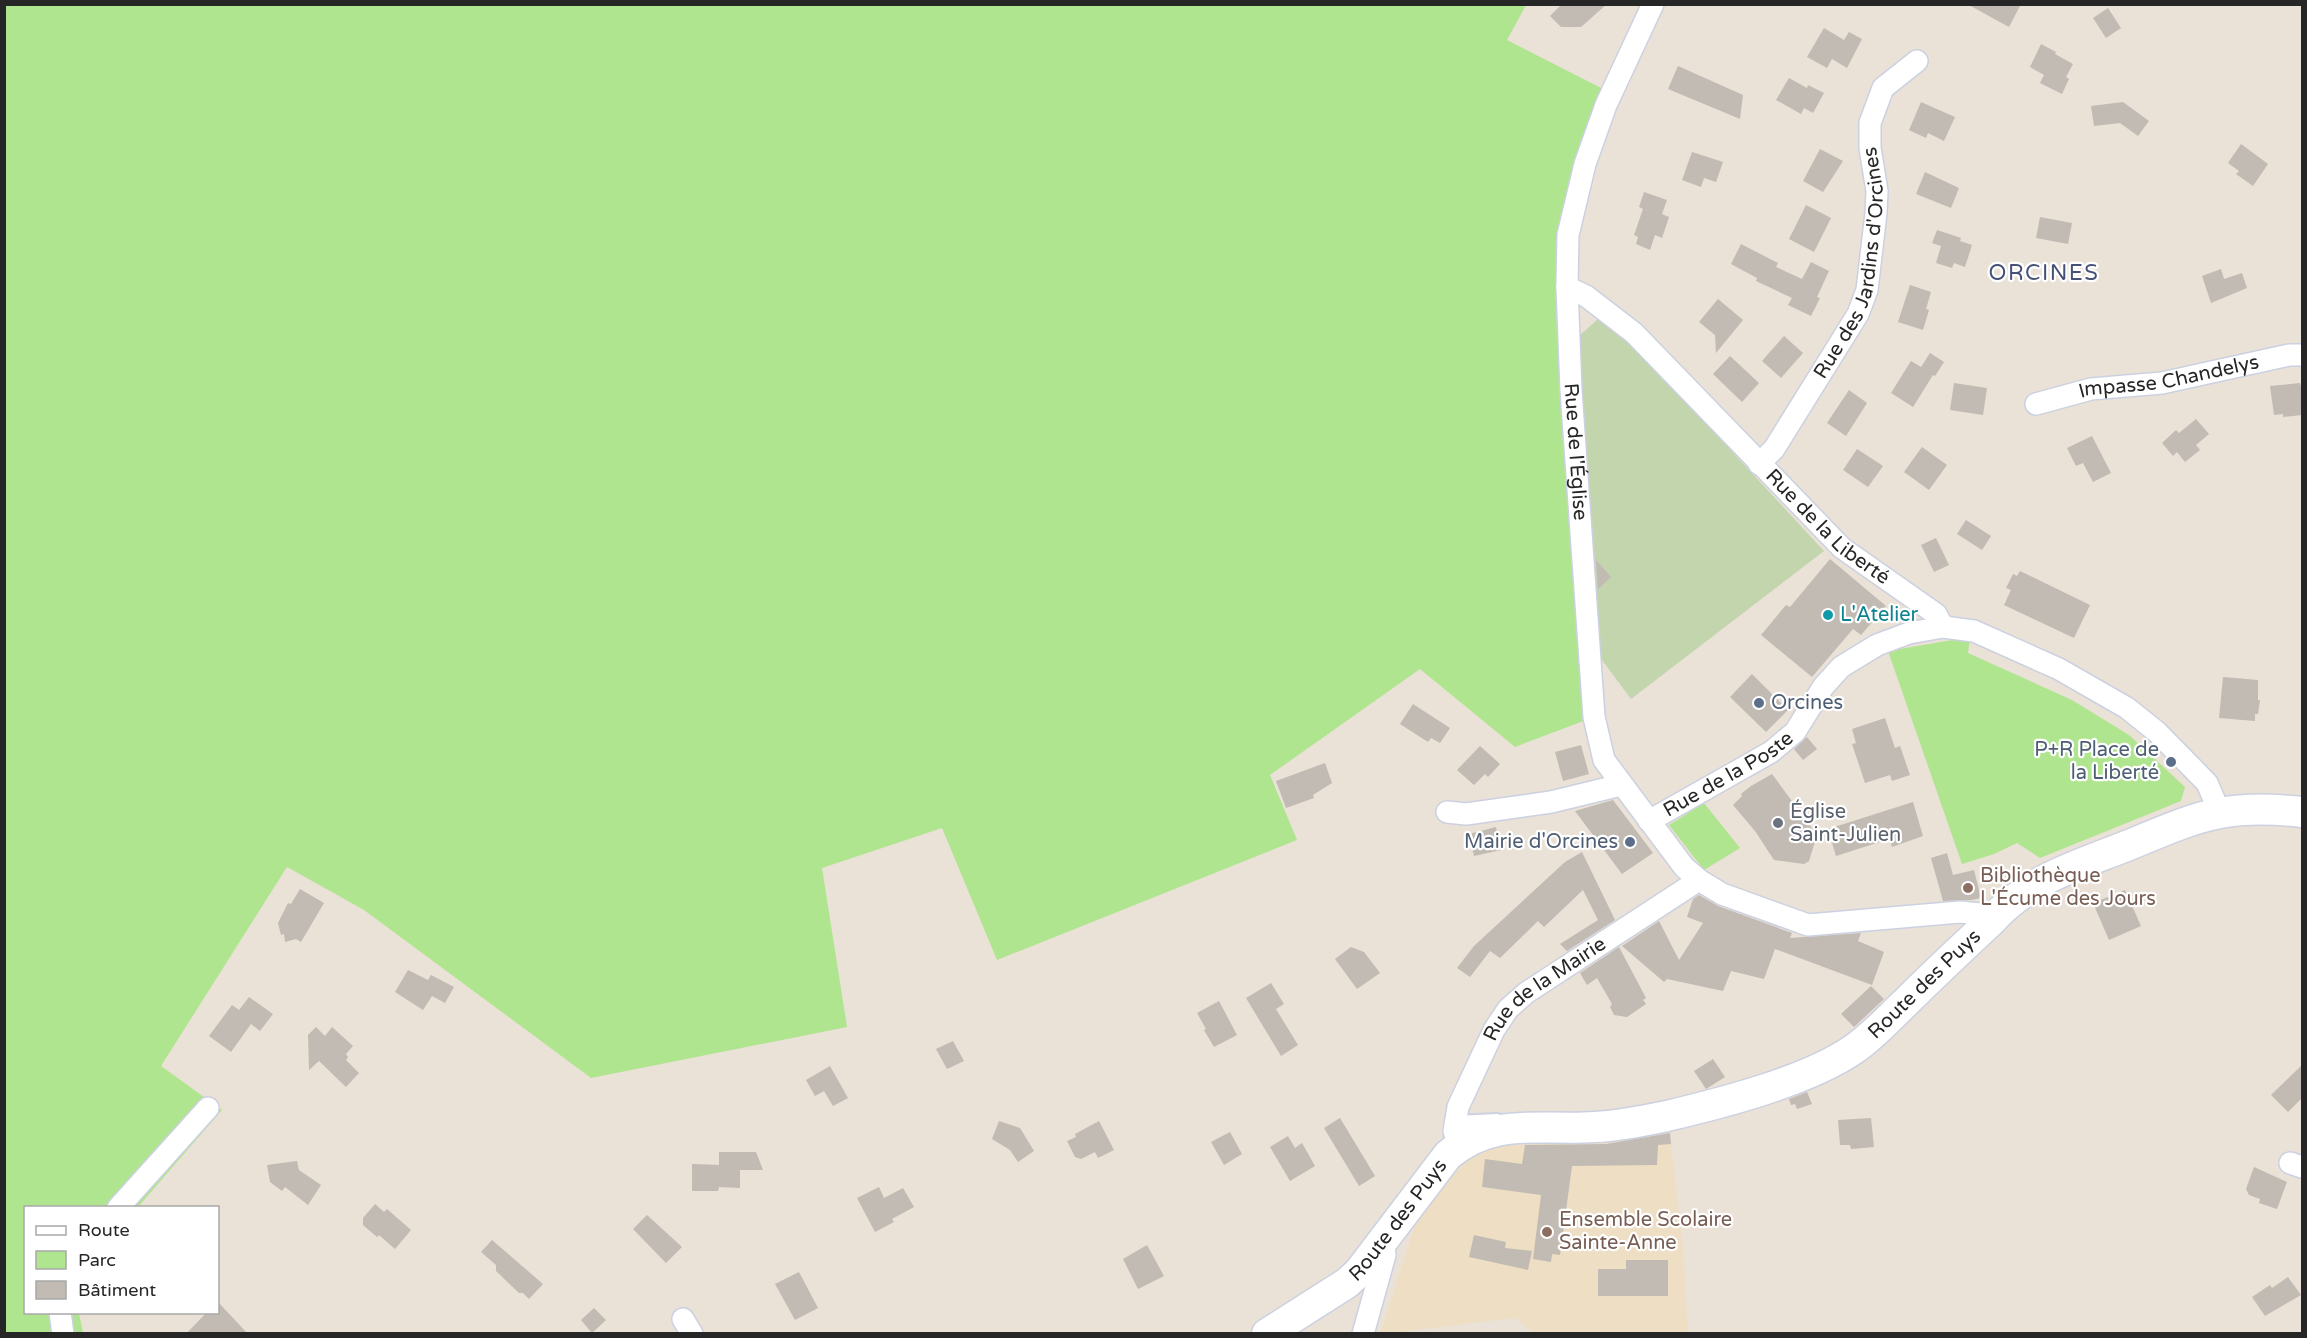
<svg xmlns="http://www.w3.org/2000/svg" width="2307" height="1338" font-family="'Varela Round',sans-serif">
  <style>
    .education { fill: #eedfc4 }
    .green { fill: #b0e58f }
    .cemetery { fill: #c2d5ad }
    .building { fill: #c1bbb4 }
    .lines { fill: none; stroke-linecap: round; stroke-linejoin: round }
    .lane-casing { stroke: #ccd1e1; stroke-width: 14 }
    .street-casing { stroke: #ccd1e1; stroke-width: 24 }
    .secondary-casing { stroke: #ccd1e1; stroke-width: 33 }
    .lane { stroke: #fff; stroke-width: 10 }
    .street { stroke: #fff; stroke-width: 21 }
    .secondary { stroke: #fff; stroke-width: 30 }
    .culture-dot { fill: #0f9aa8; stroke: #fff; stroke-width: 2 }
    .service-dot { fill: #5c6f8a; stroke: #fff; stroke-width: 2 }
    .worship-dot { fill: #6b7280; stroke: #fff; stroke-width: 2 }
    .education-dot { fill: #8d6e63; stroke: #fff; stroke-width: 2 }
    .labels { text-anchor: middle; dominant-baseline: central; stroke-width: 4.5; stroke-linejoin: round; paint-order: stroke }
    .street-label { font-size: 20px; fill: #262626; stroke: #fff }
    .culture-label { font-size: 20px; fill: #0d838f; stroke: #fff; text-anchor: start }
    .service-label { font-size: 20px; fill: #4e5e75; stroke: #fff; text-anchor: end }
    .worship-label { font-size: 20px; fill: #5b616d; stroke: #fff; text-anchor: start }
    .education-label { font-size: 20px; fill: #785e54; stroke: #fff; text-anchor: start }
    .quarter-label { font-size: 22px; letter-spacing: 1.5px; fill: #465178; stroke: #fff }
  </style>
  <rect width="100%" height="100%" fill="#eae1d7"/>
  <path class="education" d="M1669,1126L1683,1248L1688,1333H1533L1515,1318L1380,1334L1418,1215L1450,1173L1468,1160L1497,1146L1603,1141Z"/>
  <g class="green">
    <path d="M5,5H1526L1507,40L1611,93L1568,235L1594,717L1515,747L1420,669L1270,775L1297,840L997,960L942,828L822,868L847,1027L591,1078L364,910L287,867L161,1066L222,1110L138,1207L26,1208V1312L79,1313L83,1333L5,1334Z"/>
    <path d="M1970,637L1968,653L2072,700L2129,735L2185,787L2181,801L2040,858L2017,843L1994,854L1962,864L1888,651Z"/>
    <path d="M1704,803L1740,848L1704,870L1669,825Z"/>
  </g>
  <path class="cemetery" d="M1599,318L1626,337L1824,551L1631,699L1593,648L1577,338Z"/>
  <g class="building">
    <path d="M1562,4H1607L1581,27H1561L1550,16Z"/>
    <path d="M1967,4H2021L2009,27Z"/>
    <path d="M2108,8L2121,28L2106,38L2093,18Z"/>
    <path d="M1824,28L1844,40L1849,32L1862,39L1847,68L1832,59L1827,68L1807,57Z"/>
    <path d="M2041,44L2056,52L2055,54L2073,64L2066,77L2069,79L2062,94L2040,83L2044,75L2030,67Z"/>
    <path d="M1678,66L1743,95L1740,119L1668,89Z"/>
    <path d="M1789,78L1807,88L1808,85L1824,93L1813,113L1804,108L1801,114L1776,100Z"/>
    <path d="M1921,102L1955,117L1944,141L1928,133L1926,138L1909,130Z"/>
    <path d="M2123,102L2149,121L2138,136L2120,123L2094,126L2091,106Z"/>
    <path d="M2241,144L2268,164L2253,186L2236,174L2239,171L2228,163Z"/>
    <path d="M1820,149L1843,161L1823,192L1803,181Z"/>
    <path d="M1692,152L1723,162L1716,182L1704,178L1701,187L1682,180Z"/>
    <path d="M1925,172L1959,188L1951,208L1916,194Z"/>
    <path d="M1644,192L1667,200L1662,214L1669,217L1662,238L1655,235L1650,250L1636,244L1638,237L1634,235L1643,209L1639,207Z"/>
    <path d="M1806,205L1831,218L1814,252L1789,239Z"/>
    <path d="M2040,217L2072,223L2068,244L2036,238Z"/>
    <path d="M1937,230L1961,238L1960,241L1972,245L1965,267L1954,263L1952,268L1936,263L1941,246L1932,243Z"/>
    <path d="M1741,244L1778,263L1776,267L1802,279L1811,262L1829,271L1817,297L1820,298L1811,316L1788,305L1792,298L1756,281L1757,278L1731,264Z"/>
    <path d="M2221,269L2224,279L2242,273L2247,288L2211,303L2202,276Z"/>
    <path d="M1910,285L1931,292L1926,309L1929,310L1923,330L1898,322Z"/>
    <path d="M1718,299L1743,320L1716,353L1715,335L1699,322Z"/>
    <path d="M1784,336L1803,353L1781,378L1762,361Z"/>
    <path d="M1930,353L1944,362L1935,376L1933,375L1913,407L1891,393L1911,361L1921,367Z"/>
    <path d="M1730,356L1759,383L1742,402L1713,374Z"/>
    <path d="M1954,383L1987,388L1983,415L1950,410Z"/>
    <path d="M2300,383L2302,389V415L2283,417V414L2274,415L2270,386Z"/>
    <path d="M1849,390L1867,403L1846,436L1827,423Z"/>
    <path d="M2196,419L2209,434L2196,445L2200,450L2185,462L2177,452L2173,456L2162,443L2176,430L2179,433Z"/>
    <path d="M2092,436L2111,473L2093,482L2083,463L2076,466L2067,448Z"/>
    <path d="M1922,447L1947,465L1929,490L1904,472Z"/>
    <path d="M1857,449L1883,466L1868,487L1843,470Z"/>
    <path d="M1966,520L1991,536L1982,550L1957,534Z"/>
    <path d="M1936,538L1949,565L1934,572L1921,545Z"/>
    <path d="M1830,559L1886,606L1861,635L1853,629L1812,677L1761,635L1786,605L1790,607Z"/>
    <path d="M1596,560L1611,577L1598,589Z"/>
    <path d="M2020,571L2090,605L2074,638L2004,605L2011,590L2006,588L2013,574L2017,576Z"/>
    <path d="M1752,674L1788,710L1766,732L1730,697Z"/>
    <path d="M2223,677L2258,680V700H2260L2258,714H2255V721L2219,718Z"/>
    <path d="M1413,704L1450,728L1440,743L1431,738L1428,742L1400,724Z"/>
    <path d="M1885,718L1895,748L1900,746L1910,775L1892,781L1890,775L1865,783L1852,744L1856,743L1852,729Z"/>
    <path d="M1807,737L1817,749L1803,760L1794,749Z"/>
    <path d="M1581,745L1589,774L1563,781L1555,752Z"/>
    <path d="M1480,746L1500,764L1488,777L1485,774L1474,785L1457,770Z"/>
    <path d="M1325,763L1332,783L1313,795L1314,798L1286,808L1276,781Z"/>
    <path d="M1772,774L1817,835L1809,861L1804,864L1774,860L1755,831L1733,805L1742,796L1741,794L1751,786Z"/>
    <path d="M1613,800L1653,853L1622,874L1575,811Z"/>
    <path d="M1913,802L1923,836L1892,847L1889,839L1836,856L1828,829Z"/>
    <path d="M1496,827L1501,850L1474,856L1469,834Z"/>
    <path d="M1582,852L1615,920L1567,951L1560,944L1598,920L1583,890L1544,927L1538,921L1500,958L1490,951L1470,977L1457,968L1474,946L1565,862Z"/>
    <path d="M1947,853L1953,875L1974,870L1981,898L1971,900L1943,901L1931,858Z"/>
    <path d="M300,889L324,903L301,942L296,939L285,942L284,934L281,935L278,923L288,903L291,904Z"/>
    <path d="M2125,890L2141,926L2109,940L2093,903Z"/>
    <path d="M1699,895L1718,906L1792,933L1790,938L1861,933L1858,941L1884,952L1872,985L1775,949L1764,979L1731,971L1723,991L1667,979L1664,982L1622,946L1659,921L1679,960L1703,923L1687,917L1693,899Z"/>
    <path d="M1351,947L1364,952L1380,973L1357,989L1335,959Z"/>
    <path d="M1619,947L1646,998L1643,1000L1646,1004L1627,1017L1614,1015L1610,1007L1612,1004L1597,978L1587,985L1580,973Z"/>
    <path d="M408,970L428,980L431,975L454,987L445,1003L432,996L423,1010L395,992Z"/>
    <path d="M1271,983L1284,1004L1276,1009L1298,1045L1281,1056L1246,998Z"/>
    <path d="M1871,986L1884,999L1854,1027L1841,1014Z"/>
    <path d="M249,997L273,1014L260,1031L251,1024L231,1052L209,1036L232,1005L239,1010Z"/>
    <path d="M1219,1001L1237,1035L1214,1047L1204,1030L1206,1029L1197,1013Z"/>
    <path d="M316,1027L325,1036L332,1027L353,1046L346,1054L348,1057L346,1060L359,1073L346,1087L319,1061L309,1070L308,1035Z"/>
    <path d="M953,1041L964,1061L947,1069L936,1049Z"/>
    <path d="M1713,1059L1725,1077L1706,1089L1694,1071Z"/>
    <path d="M2302,1065V1098L2288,1112L2271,1095Z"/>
    <path d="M830,1066L848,1098L833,1106L824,1091L815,1096L806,1080Z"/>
    <path d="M1807,1092L1812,1104L1797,1109L1795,1104L1791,1105L1789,1099Z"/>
    <path d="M1340,1118L1375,1176L1359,1186L1324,1128Z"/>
    <path d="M1871,1118L1874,1147L1851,1149L1850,1145H1840L1838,1120Z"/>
    <path d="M999,1121L1020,1128L1034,1151L1018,1162L1010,1150L992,1139Z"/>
    <path d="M1099,1121L1114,1150L1098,1158L1095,1152L1081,1159L1075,1157L1067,1141L1076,1137L1075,1134Z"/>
    <path d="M1230,1132L1242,1154L1224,1165L1211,1142Z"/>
    <path d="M1670,1133L1671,1144L1658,1145L1657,1165L1572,1166L1560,1255L1552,1254L1551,1262L1533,1259L1541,1195L1482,1187L1485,1159L1522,1164L1525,1145L1606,1144Z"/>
    <path d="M1288,1136L1295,1148L1302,1143L1315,1166L1290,1181L1270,1147Z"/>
    <path d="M719,1152H756L763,1170H740V1188L719,1187L718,1191H692V1164L719,1165Z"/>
    <path d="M297,1161L299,1170L321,1185L308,1205L285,1187L282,1191L270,1182L267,1165Z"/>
    <path d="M2254,1167L2287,1182L2277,1209L2259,1203L2260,1199L2249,1195L2246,1189Z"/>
    <path d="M879,1187L884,1198L903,1188L914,1207L892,1219L894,1222L875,1232L857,1198Z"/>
    <path d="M375,1204L384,1212L387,1209L411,1230L395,1249L379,1235L377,1237L363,1225V1218Z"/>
    <path d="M647,1215L682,1247L666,1263L633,1229Z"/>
    <path d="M1474,1235L1506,1242L1505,1248L1532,1251L1528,1270L1469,1257Z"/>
    <path d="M492,1240L543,1284L529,1299L523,1293H519L496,1271V1265L481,1252Z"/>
    <path d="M1147,1245L1164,1276L1138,1289L1123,1259Z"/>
    <path d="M1626,1260H1668V1296H1598V1269H1626Z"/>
    <path d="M799,1272L818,1308L795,1320L775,1284Z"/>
    <path d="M2288,1277L2301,1295L2265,1316L2252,1297L2270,1285L2272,1288Z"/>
    <path d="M218,1302L248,1334H186L207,1312H218Z"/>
    <path d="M594,1308L606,1320L592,1333L581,1320Z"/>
  </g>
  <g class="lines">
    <defs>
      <path id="lane" d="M1456,1121L1497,1119"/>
      <g id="street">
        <path id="s1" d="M1653,4L1606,105L1585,164L1568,235L1567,287L1571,390L1594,717L1604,760L1684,867L1699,880L1722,894L1808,925L1960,912L1980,914L1991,921"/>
        <path id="s2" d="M1567,287L1586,296L1634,333L1842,548L1936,614L1943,627"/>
        <path id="s3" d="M2036,404L2091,389L2162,383L2289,355H2302"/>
        <path id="s4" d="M1759,464L1774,449L1858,314L1867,290L1876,213L1877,191L1870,148V123L1883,88L1917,61"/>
        <path d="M1447,812L1466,814L1551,802L1621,785"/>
        <path id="s5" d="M1649,821L1771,752L1795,732L1823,687L1841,667L1877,645L1909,633L1943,627L1974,631L2059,669L2127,708L2157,732L2207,783L2220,813"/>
        <path id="s6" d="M1459,1145L1454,1131L1458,1107L1494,1030L1508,1009L1526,993L1699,880"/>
        <path d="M2290,1163L2302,1167"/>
        <path d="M118,1208L208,1108"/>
        <path d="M60,1312L63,1334"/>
        <path d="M683,1319L692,1334"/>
        <path d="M1363,1334L1385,1255L1383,1241"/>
      </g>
      <g id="secondary">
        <path id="s7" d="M1267,1334L1347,1283L1359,1272L1448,1155C1495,1116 1540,1131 1595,1127C1619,1126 1643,1121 1667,1116C1722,1103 1808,1081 1854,1049C1873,1036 1889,1018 1905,1003C1933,975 1962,948 1991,921C2028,879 2079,865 2129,845C2159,833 2188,819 2220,813C2248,808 2275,809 2302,812"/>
      </g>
    </defs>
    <use href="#lane" class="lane-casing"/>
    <use href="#street" class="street-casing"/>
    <use href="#secondary" class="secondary-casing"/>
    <use href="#lane" class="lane"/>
    <use href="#street" class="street"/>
    <use href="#secondary" class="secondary"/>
  </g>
  <circle class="culture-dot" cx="1828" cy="615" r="6"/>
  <g class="service-dot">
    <circle cx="1759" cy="703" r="6"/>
    <circle cx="2171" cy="762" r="6"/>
    <circle cx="1630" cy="842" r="6"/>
  </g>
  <circle class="worship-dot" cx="1778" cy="823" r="6"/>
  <g class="education-dot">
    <circle cx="1968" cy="888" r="6"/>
    <circle cx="1547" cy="1232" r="6"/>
  </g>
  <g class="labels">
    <g class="street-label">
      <text stroke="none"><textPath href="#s4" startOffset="228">Rue des Jardins d'Orcines</textPath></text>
      <text stroke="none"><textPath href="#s3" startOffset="136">Impasse Chandelys</textPath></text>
      <text stroke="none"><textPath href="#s1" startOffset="464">Rue de l'Église</textPath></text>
      <text stroke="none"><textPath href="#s2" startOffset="356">Rue de la Liberté</textPath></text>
      <text stroke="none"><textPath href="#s5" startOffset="92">Rue de la Poste</textPath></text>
      <text stroke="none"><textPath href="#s7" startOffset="780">Route des Puys</textPath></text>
      <text stroke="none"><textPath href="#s6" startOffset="190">Rue de la Mairie</textPath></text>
      <text stroke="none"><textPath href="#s7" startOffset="176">Route des Puys</textPath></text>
    </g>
    <g class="culture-label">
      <text x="1840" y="615">L'Atelier</text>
    </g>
    <g class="service-label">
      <text x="1771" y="703" text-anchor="start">Orcines</text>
      <text x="2159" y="750">P+R Place de<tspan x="2159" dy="23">la Liberté</tspan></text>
      <text x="1618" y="842">Mairie d'Orcines</text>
    </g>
    <g class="worship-label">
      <text x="1790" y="812">Église<tspan x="1790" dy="23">Saint-Julien</tspan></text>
    </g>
    <g class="education-label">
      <text x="1980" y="876">Bibliothèque<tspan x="1980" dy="23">L'Écume des Jours</tspan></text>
      <text x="1559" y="1220">Ensemble Scolaire<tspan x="1559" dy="23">Sainte-Anne</tspan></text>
    </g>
    <g class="quarter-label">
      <text x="2044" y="273">ORCINES</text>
    </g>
  </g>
  <rect width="2307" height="1338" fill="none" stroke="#262626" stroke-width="12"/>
  <rect x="24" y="1206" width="195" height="108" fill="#ffffff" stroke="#a8a8a8" stroke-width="1.5"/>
  <rect x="36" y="1226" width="30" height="9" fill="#ffffff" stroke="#a8a8a8" stroke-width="1.5"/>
  <text x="78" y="1236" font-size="18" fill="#262626">Route</text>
  <rect x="36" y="1251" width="30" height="18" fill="#b0e58f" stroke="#a8a8a8" stroke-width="1.5"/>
  <text x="78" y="1266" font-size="18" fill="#262626">Parc</text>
  <rect x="36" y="1281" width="30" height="18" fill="#c1bbb4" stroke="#a8a8a8" stroke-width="1.5"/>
  <text x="78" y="1296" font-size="18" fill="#262626">Bâtiment</text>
</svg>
